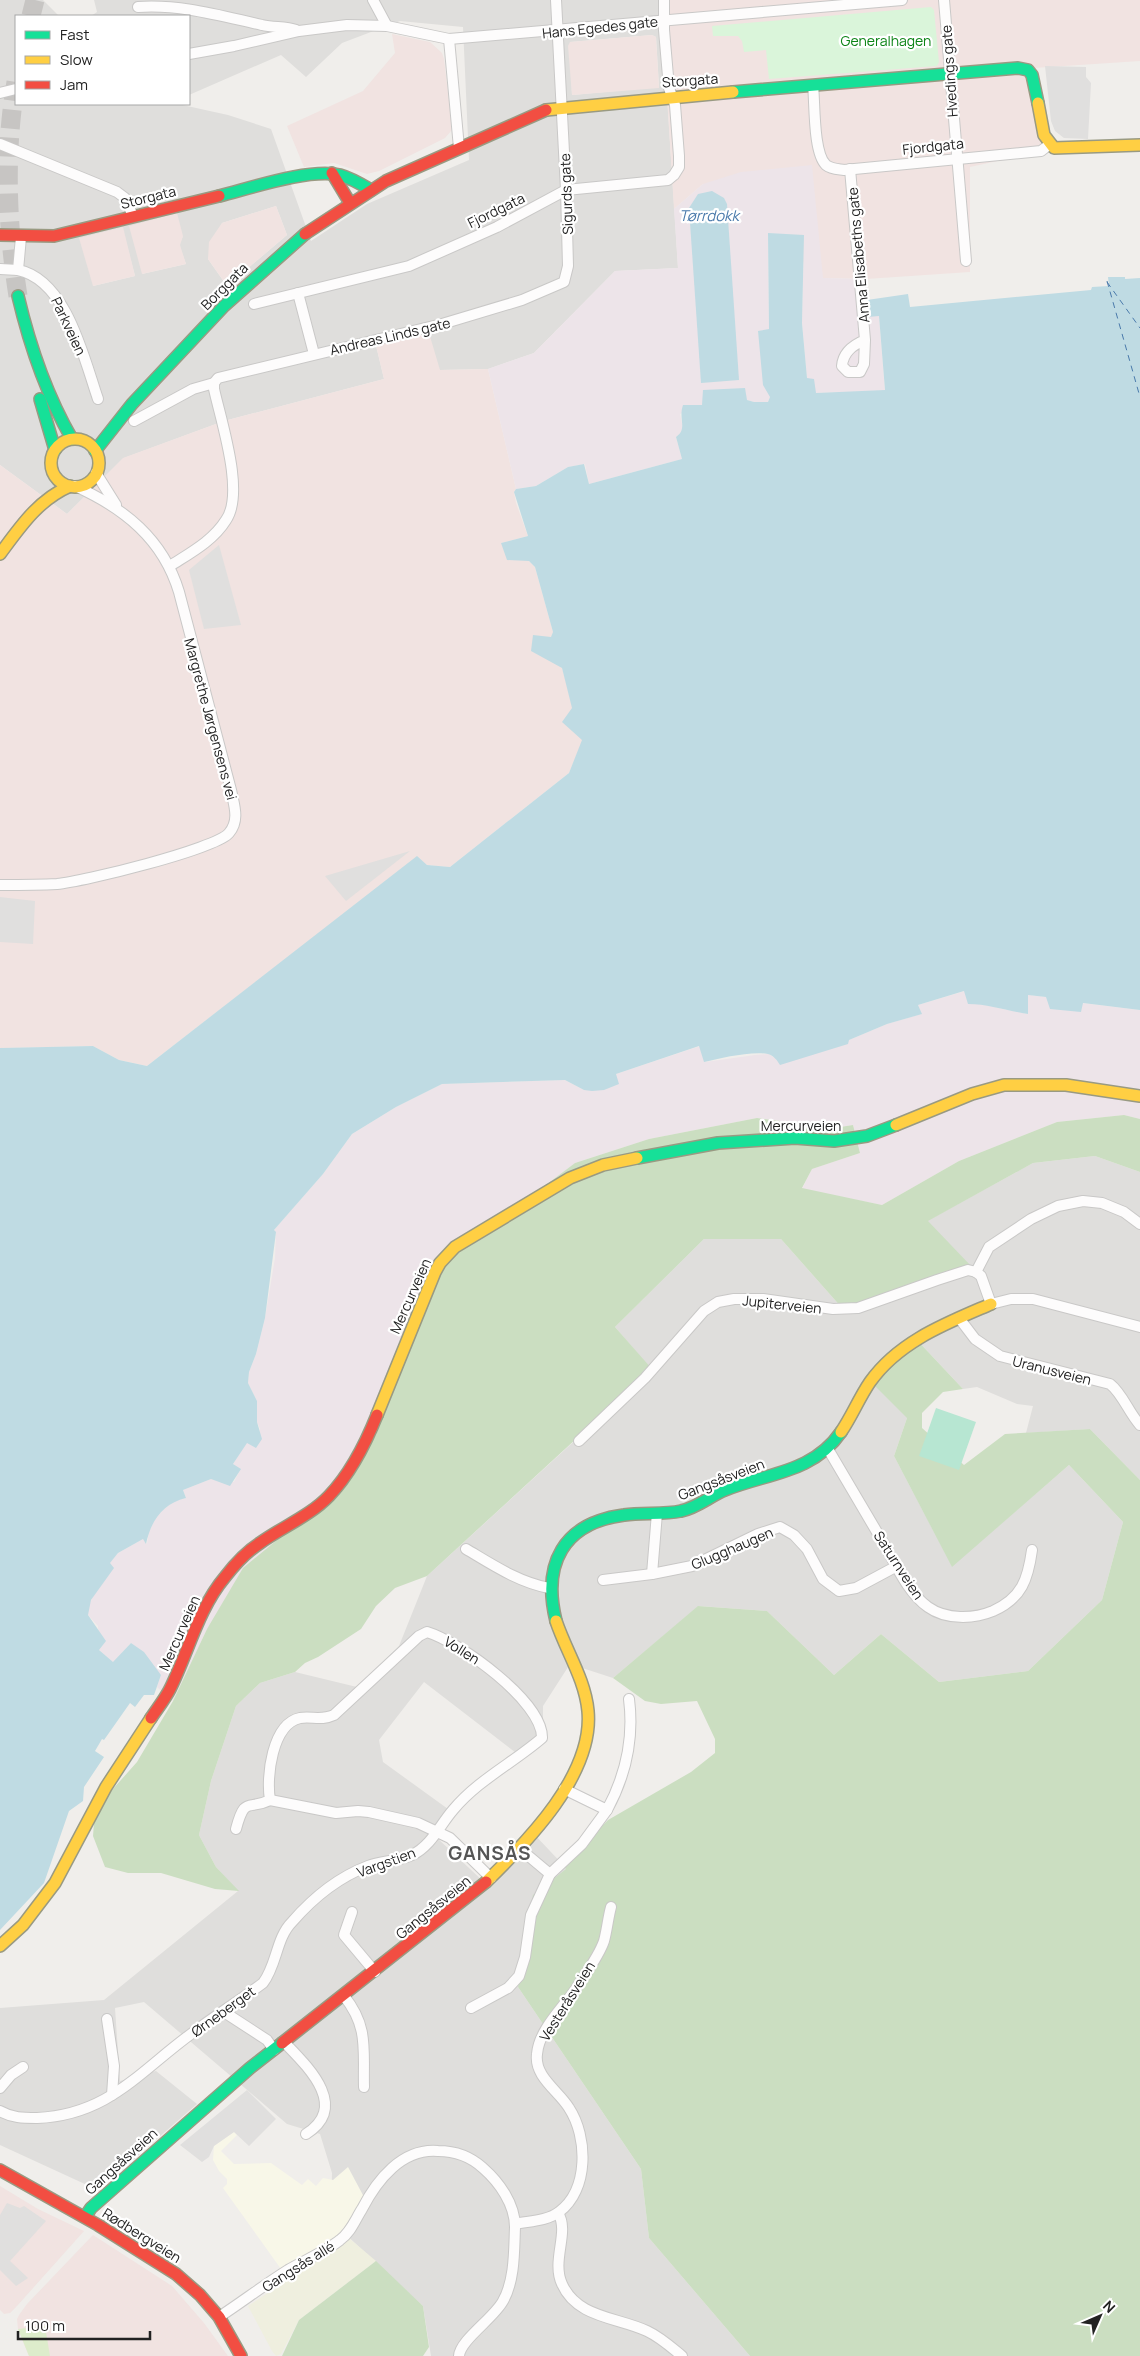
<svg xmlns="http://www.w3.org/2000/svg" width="1140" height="2356" font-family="Manrope,sans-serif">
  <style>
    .residential { fill: #dfdedc; fill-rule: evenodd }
    .commercial { fill: #f1e3e1 }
    .industrial { fill: #ede4e9 }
    .education { fill: #f8f7e8 }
    .farmland { fill: #efefdf }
    .grass { fill: #ddeccb }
    .forest { fill: #cbdec1 }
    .park { fill: #daf5da }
    .pitch { fill: #b7e6d2 }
    .parking { fill: #e0dfde }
    .water { fill: #bfdbe3 }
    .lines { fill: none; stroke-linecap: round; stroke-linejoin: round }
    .ferry { stroke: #4a7aab; stroke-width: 1; stroke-dasharray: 6 5; stroke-linecap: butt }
    .highway-tunnel { stroke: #c7c5c3; stroke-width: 19; stroke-dasharray: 19 9; stroke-linecap: butt }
    .street-casing { stroke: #c9c8c7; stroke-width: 12 }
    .fast-casing { stroke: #999a82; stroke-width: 14 }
    .slow-casing { stroke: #999a82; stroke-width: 14 }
    .jam-casing { stroke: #999a82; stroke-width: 14 }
    .street { stroke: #fdfcfc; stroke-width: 10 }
    .fast { stroke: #16e098; stroke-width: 11 }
    .slow { stroke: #ffcf43; stroke-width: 11 }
    .jam { stroke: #f24e42; stroke-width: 11 }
    .labels { text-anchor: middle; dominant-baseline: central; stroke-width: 4.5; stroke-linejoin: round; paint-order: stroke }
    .street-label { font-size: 14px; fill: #222; stroke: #fff }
    .park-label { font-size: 14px; fill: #0c8416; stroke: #fff }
    .water-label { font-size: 15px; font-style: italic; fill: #4a7aab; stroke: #fff }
    .district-label { font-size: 19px; font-weight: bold; letter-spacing: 1px; fill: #555; stroke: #fff }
  </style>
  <rect width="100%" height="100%" fill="#f0eeeb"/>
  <g class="residential">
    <path d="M0,0H43L59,16H16V104H178L228,115L271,129L311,241L367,204L469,160L463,27L400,21L342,43L306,77L281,55L189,95V16H91L97,12L94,0H661L678,268L615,271L534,353L488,369L440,370L374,337L384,379L224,421L124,458L67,514L0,465ZM652,35L656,37L659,87L572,95L570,42ZM276,206L287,235L227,286L208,259L222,223ZM122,227L135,276L93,286ZM183,236L179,245L186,264L142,274Z"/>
    <path d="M1095,1156L1140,1172V1480L1090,1429L1026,1433L1033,1406L1017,1404L977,1387L963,1389L916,1339L907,1418L894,1456L952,1566L1069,1465L1123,1522L1102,1600L1028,1671L939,1682L881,1634L834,1675L767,1611L699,1606L613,1678L570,1664L543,1706V1735L520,1756L424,1682L379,1740L383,1762L448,1809L435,1836L486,1884L533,1833L567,1869L518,1987L641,2169L649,2238L750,2356H431L423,2306L343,2232L331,2212L332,2173L320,2134L287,2124L144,2002L115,2008L120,2081L156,2071L197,2104L110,2180L87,2185L0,2145V2008L104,2000L238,1891L216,1867L199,1835L211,1781L236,1706L260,1683L295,1672L357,1687L399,1646L427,1576L652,1370L615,1327L704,1239H781L842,1308L971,1267L927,1221L1033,1163Z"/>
  </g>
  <g class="commercial">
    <path d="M661,0H1140V61L1034,68L1047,150L970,167V272L866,279L823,278L703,184L674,209Z"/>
    <path d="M392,34L430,42L442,53L444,59L452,126L451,131L445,138L379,171L367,174L334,163L304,167L287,126L363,91L395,53Z"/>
    <path d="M652,35L656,37L659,88L572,95L568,46L570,42Z"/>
    <path d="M276,206L287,235L227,286L208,259L209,242L222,223Z"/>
    <path d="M177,213L183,236L180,245L186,264L142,274L129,226Z"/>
    <path d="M123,227L135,276L93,286L79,238Z"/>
    <path d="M426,323L440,370L488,369L516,489L514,492L516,503L528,536L501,543L529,561L535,567L553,632L551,638L558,665L562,668L583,740L569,773L450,867L427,865L417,857L147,1066L119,1060L93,1046L0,1048V465L67,514L123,458L224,421L384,379L374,337Z"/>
    <path d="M0,2186L38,2209L84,2231L17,2306L10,2313L4,2314L0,2310Z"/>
    <path d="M93,2235L172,2286L204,2323L228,2356H29L18,2329L17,2319L19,2315L27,2304Z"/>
  </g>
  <g class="industrial">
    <path d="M812,165L823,278L866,279L868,316H879L885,391L815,393L807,379L802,322L804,235L768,234L769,329L758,332L770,397L768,402H754L747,400L702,405L680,414L683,428L680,434L676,437L682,459L589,484L585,464L568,467L536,486L516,489L488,369L534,353L615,271L678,268L674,209L703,184L741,172Z"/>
    <path d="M965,991L969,1004H986L998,1008L1028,1014V995L1046,997L1081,1012L1082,1003L1140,1010V1119L1124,1115L1057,1122L959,1161L882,1205L802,1189L812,1169L860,1153L853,1125L834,1128L757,1118L649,1139L575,1163L470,1242L376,1435L341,1494L283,1535L207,1629L173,1701L157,1687L161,1675L131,1643L113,1663L99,1650L98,1626L88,1615L87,1609L109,1564L118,1553L143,1539L147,1544L149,1531L157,1515L174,1501L186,1498L183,1490L211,1479L234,1482L240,1470L233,1464L247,1442L256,1447L260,1429L257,1422V1401L248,1383L249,1372L256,1354L265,1318L275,1258L276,1233L274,1230L323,1174L352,1134L396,1107L442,1084L565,1080L584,1090L616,1074L700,1046L705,1062L755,1055L769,1054L775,1058L849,1040L887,1024L921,1014L918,1005Z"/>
  </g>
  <path class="education" d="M234,2132L237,2135L221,2151L234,2164L271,2163L302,2185L308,2179L316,2186L323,2178L333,2180L348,2167L364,2197L340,2234L281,2269L223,2188L227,2184V2179L219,2171L213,2160L214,2146Z"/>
  <path class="farmland" d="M350,2239L376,2261L299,2320L281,2354L276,2356L272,2351L248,2306Z"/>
  <path class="grass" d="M45,2326L50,2356H29L18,2329Z"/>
  <g class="forest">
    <path d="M1124,1115L1140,1119V1172L1095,1156L1033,1163L928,1221L972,1267L842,1308L781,1239H704L615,1327L652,1369L427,1576L395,1588L376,1606L361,1629L318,1657L305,1663L295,1672L260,1683L236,1706L211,1781L199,1835L216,1867L239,1891L215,1889L161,1873H128L105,1867L93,1836L94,1823L104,1799L137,1762L173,1701L207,1629L243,1568L283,1535L341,1493L376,1435L442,1268L470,1242L575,1163L649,1139L757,1118L834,1128L853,1125L860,1153L812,1169L802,1188L882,1205L959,1161L1057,1122Z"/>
    <path d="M916,1339L963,1389L943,1392L922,1413V1428L964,1465L1005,1434L1090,1429L1140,1480V2356H750L649,2238L641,2169L518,1987L533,1895L566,1869L563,1865L608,1820L691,1772L715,1753V1739L697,1701L661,1704L645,1701L613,1678L698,1606L767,1611L834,1675L881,1634L939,1682L1028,1671L1102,1600L1123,1522L1069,1465L952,1567L894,1456L907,1418L870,1381Z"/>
    <path d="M376,2261L423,2306L429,2347L423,2356H282L299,2320Z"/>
  </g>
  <path class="park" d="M931,7L934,10L939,62L937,66L769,79L766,50L744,52L742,41L738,36H713L712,26Z"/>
  <path class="pitch" d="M936,1408L976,1422L959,1470L919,1456Z"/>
  <g class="parking">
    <path d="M1045,66L1086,67V77L1091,83L1088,139L1064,138L1055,131L1051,121Z"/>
    <path d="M219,545L241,625L204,629L189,570Z"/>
    <path d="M410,851L346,901L325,876Z"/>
    <path d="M0,897L35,901L33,944L0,942Z"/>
    <path d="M247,2090L276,2119L249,2146L234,2132L214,2146L209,2157L202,2162L180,2145Z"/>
    <path d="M7,2203L20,2208L24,2206L46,2221L10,2261L28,2278L16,2286L0,2270V2215Z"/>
  </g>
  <g class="water">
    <path d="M712,191L724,198L727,204L739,380L701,383L689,208L698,194Z"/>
    <path d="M768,233L804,235L802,323L807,378L814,379L816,393L885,390L879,316L868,317L867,300L908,294L910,307L1091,290L1092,287L1109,286L1108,277H1125V279L1140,278V1010L1083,1003L1081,1012L1050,1009L1046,997L1028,995V1014C1007,1011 989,1004 968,1004L964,991L918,1005L922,1014L887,1024L849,1040L848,1044L780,1065C777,1060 774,1056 768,1054C750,1051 722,1058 704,1062L699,1046L616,1074L619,1084L604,1090L592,1091L584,1090L565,1080L442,1084L396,1107L352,1134L323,1174L274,1230L276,1232L265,1318L256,1354L249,1372L248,1383L257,1401V1422L262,1439L256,1448L247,1443L233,1464L241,1469L230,1486L211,1479L183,1490L186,1498C162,1504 151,1521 146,1544L143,1539L118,1553L110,1563L114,1568L91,1600L88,1615L106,1641L99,1650L113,1662L131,1643L144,1652L161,1675L154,1695H144L135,1707L130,1703L104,1740L102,1739L95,1751L104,1757L84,1787L83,1801L69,1811L44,1883L0,1930V1048L93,1046L119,1060L147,1066L417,856L427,865L450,867L569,773L582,740L562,722L572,708L562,668L531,651L533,635L551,637L553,632L535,567L529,561L507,560L501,543L528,536L514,492L516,489L536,486L568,467L584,464L589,484L682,459L676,437C688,429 678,419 683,405H702L703,390L745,388L747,400L754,402H768L770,397L763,385L758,331L769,329Z"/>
  </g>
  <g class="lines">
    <g class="ferry">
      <path d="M1107,281L1140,397"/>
      <path d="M1107,282L1140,328"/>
    </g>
    <g class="highway-tunnel">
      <path d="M31,16L35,0"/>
      <path d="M16,82C4,153 7,226 18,296"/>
    </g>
    <defs>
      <g id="street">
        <path d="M373,0L387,26"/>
        <path d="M944,0L966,261"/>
        <path d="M138,7C181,4 221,16 262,25C274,28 285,26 296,30"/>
        <path d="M449,39L459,148"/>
        <path d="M189,54L234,46L299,31L347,25L387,26L449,39L902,0"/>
        <path d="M813,85C815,102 813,153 826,165C831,169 837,169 844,170L1041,151L1050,144"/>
        <path d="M0,93L16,89"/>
        <path d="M0,144L117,192L125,198L133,216"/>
        <path d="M850,169L865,340L864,364L860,372H848L842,366C843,352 853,345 865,340"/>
        <path d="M0,269L18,270L21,237"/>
        <path d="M18,270C67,280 84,359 98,399"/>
        <path d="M298,293L314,354"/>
        <path d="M254,304L409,266L497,227L566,190L668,180L674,175L679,167V156L675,105L669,88L664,30V0"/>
        <path d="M134,421L193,389L214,383"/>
        <path d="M96,473L116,505"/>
        <path d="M170,566C190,553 213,541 226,520C245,493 221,421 214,389V383L218,378L442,324L522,300L564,282L568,266L566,190L556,0"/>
        <path d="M0,885C19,885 38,885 57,884C82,882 216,849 229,833C240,820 234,805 231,790L179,592C163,539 124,508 75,486"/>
        <path d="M976,1272L989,1247L1031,1219L1058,1206L1083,1201L1102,1203L1124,1212L1140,1224"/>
        <path d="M976,1272L981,1276L991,1304L1011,1299H1033L1140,1327"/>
        <path d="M959,1318L975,1339L1000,1356L1110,1384C1122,1393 1129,1413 1140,1425"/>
        <path d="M579,1441L645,1378L704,1311L718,1302L734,1299H763L833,1309L858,1308L937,1280L968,1270L976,1272"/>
        <path d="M828,1449C847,1481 865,1512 884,1544C896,1565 908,1593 928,1607C946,1620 974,1619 993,1611C1022,1598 1028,1579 1032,1550"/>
        <path d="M657,1513L652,1574L692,1566L758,1534L780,1527L794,1535L807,1549L823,1579L839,1591L856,1588L897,1566"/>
        <path d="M466,1549C493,1565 518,1582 549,1588"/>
        <path d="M603,1580L652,1574"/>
        <path d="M564,1789L607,1810C626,1775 634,1738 629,1699"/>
        <path d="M270,1800L336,1813L358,1811L369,1812L418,1823L450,1838L491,1878"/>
        <path d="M519,1848L550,1874L582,1844L607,1810"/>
        <path d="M352,1912L344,1935L375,1972"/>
        <path d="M344,1996C369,2027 363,2050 364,2087"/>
        <path d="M471,2008L508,1988L519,1976L525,1957L531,1915L550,1874"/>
        <path d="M224,2012L267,2040L274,2050"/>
        <path d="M107,2019L114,2066L112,2095"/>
        <path d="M284,2042C307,2066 350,2106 306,2134"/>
        <path d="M0,2088L11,2075L23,2067"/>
        <path d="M0,2111C12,2118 23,2118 37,2118C108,2115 139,2072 191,2034C215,2016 239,2001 263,1983C277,1965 276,1938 292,1922C312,1899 339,1877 368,1866C382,1861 399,1861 412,1855C431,1846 440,1825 453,1810C478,1780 513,1763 542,1738C543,1702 460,1642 427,1632L419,1636L334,1715C321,1721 312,1716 300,1718C272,1724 266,1777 270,1800C248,1811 245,1795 236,1829"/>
        <path d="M558,2213C570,2232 551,2260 562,2284C577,2318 617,2317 647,2331C660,2337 671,2347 682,2356"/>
        <path d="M515,2224C529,2221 547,2221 559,2212C589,2190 588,2137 569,2108C559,2091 534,2077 537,2054C539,2029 564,2007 577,1987C586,1973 599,1956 604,1941C607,1930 608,1918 611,1907"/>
        <path d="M219,2317C242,2302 264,2285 288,2270C305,2260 325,2252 340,2240C351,2232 355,2220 362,2209C377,2180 402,2148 438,2151C455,2151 471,2157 483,2168C499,2182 515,2204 515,2227C514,2250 515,2280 503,2301C494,2318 460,2340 459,2356"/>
      </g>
      <g id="fast">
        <path d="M733,92L1018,68L1028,70L1032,75L1038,103"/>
        <path d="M219,196C251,188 309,168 340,175C351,178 361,184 371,190"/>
        <path d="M18,296C30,347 46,394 72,439"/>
        <path d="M40,399L55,450"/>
        <path d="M95,451L132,404L224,306L305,234"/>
        <path d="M637,1158L718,1143L795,1138L834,1141L867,1136L896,1125"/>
        <path d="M556,1621C542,1564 563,1523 624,1515C642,1512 662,1515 681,1511C697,1508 710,1496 725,1490C767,1473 813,1473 841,1432"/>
        <path d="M85,2217L91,2208L250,2068L282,2043"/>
      </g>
      <g id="slow">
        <path d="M1038,103L1044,135L1054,148L1140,145"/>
        <path d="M546,110L733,92"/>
        <circle cx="75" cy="463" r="24"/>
        <path d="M0,554C20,527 38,500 70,486"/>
        <path d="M896,1125L972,1094L1004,1085H1066L1140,1096"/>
        <path d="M377,1415L435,1272L440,1263L455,1247L570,1178L603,1165L637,1158"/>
        <path d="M841,1432C852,1416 859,1398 870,1382C899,1341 947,1323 991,1304"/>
        <path d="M486,1882C528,1841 594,1774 588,1711C585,1679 566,1651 556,1621"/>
        <path d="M0,1946L23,1925L55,1883L106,1787L151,1718"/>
      </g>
      <g id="jam">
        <path d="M332,173L350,203"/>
        <path d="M305,234L386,181L546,110"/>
        <path d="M0,235L54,236L219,196"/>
        <path d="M151,1718C157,1709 165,1699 170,1689C188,1653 198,1609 225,1577C235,1564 246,1552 260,1543C282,1527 310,1516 329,1496C351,1473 365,1445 377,1415"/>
        <path d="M282,2043L486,1882"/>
        <path d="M0,2170L98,2225L176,2274L200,2295L219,2317L241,2356"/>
      </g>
    </defs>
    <use href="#street" class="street-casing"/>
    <use href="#fast" class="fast-casing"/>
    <use href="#slow" class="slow-casing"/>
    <use href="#jam" class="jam-casing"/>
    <use href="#street" class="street"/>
    <use href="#fast" class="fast"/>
    <use href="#slow" class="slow"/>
    <use href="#jam" class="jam"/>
  </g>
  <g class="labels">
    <g class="street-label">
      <text transform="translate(600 27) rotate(-6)">Hans Egedes gate</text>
      <text transform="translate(949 71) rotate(-94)">Hvedings gate</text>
      <text transform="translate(690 80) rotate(-4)">Storgata</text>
      <text transform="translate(933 146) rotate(-6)">Fjordgata</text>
      <text transform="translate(566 194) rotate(-92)">Sigurds gate</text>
      <text transform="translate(148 197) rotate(-14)">Storgata</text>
      <text transform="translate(496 210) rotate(-26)">Fjordgata</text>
      <text transform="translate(858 255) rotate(-95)">Anna Elisabeths gate</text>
      <text transform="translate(224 286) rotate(-45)">Borggata</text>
      <text transform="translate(69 326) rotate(65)">Parkveien</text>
      <text transform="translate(390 336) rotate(-13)">Andreas Linds gate</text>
      <text transform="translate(211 719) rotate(75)">Margrethe Jørgensens vei</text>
      <text x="801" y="1125">Mercurveien</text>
      <text transform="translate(410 1296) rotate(-66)">Mercurveien</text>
      <text transform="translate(782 1304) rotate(6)">Jupiterveien</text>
      <text transform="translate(1052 1370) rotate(14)">Uranusveien</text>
      <text transform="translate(721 1479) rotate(-21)">Gangsåsveien</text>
      <text transform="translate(732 1548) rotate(-23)">Glugghaugen</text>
      <text transform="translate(899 1565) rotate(57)">Saturnveien</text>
      <text transform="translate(179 1633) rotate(-66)">Mercurveien</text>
      <text transform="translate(462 1650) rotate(32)">Vollen</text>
      <text transform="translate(386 1862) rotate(-20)">Vargstien</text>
      <text transform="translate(433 1907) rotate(-39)">Gangsåsveien</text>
      <text transform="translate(567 2001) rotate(-58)">Vesteråsveien</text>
      <text transform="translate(223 2011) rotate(-36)">Ørneberget</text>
      <text transform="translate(121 2161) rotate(-42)">Gangsåsveien</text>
      <text transform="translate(142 2235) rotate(32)">Rødbergveien</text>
      <text transform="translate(298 2266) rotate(-32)">Gangsås allé</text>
    </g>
    <g class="park-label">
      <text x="886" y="40">Generalhagen</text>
    </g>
    <g class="water-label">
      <text x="709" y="215">Tørrdokk</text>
    </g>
    <g class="district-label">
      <text x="490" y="1853">GANSÅS</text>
    </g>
  </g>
  <rect x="15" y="15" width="175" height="90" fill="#ffffff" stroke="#a7a7a7"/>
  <rect x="25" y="31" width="25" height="8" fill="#16e098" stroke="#a7a7a7"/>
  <text x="60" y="40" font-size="15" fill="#222222">Fast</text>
  <rect x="25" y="56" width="25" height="8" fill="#ffcf43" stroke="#a7a7a7"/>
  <text x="60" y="65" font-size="15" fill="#222222">Slow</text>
  <rect x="25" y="81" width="25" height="8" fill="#f24e42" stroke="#a7a7a7"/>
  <text x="60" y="90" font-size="15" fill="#222222">Jam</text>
  <g transform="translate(1100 2316) rotate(45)" stroke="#ffffff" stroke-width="4" paint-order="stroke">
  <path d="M0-4L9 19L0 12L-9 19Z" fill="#222222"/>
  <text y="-8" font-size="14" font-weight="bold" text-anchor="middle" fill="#222222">N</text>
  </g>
  <path d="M18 2331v8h132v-8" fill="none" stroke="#222222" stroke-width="2.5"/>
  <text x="25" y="2331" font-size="15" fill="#222222" stroke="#ffffff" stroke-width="4" paint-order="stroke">100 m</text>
</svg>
